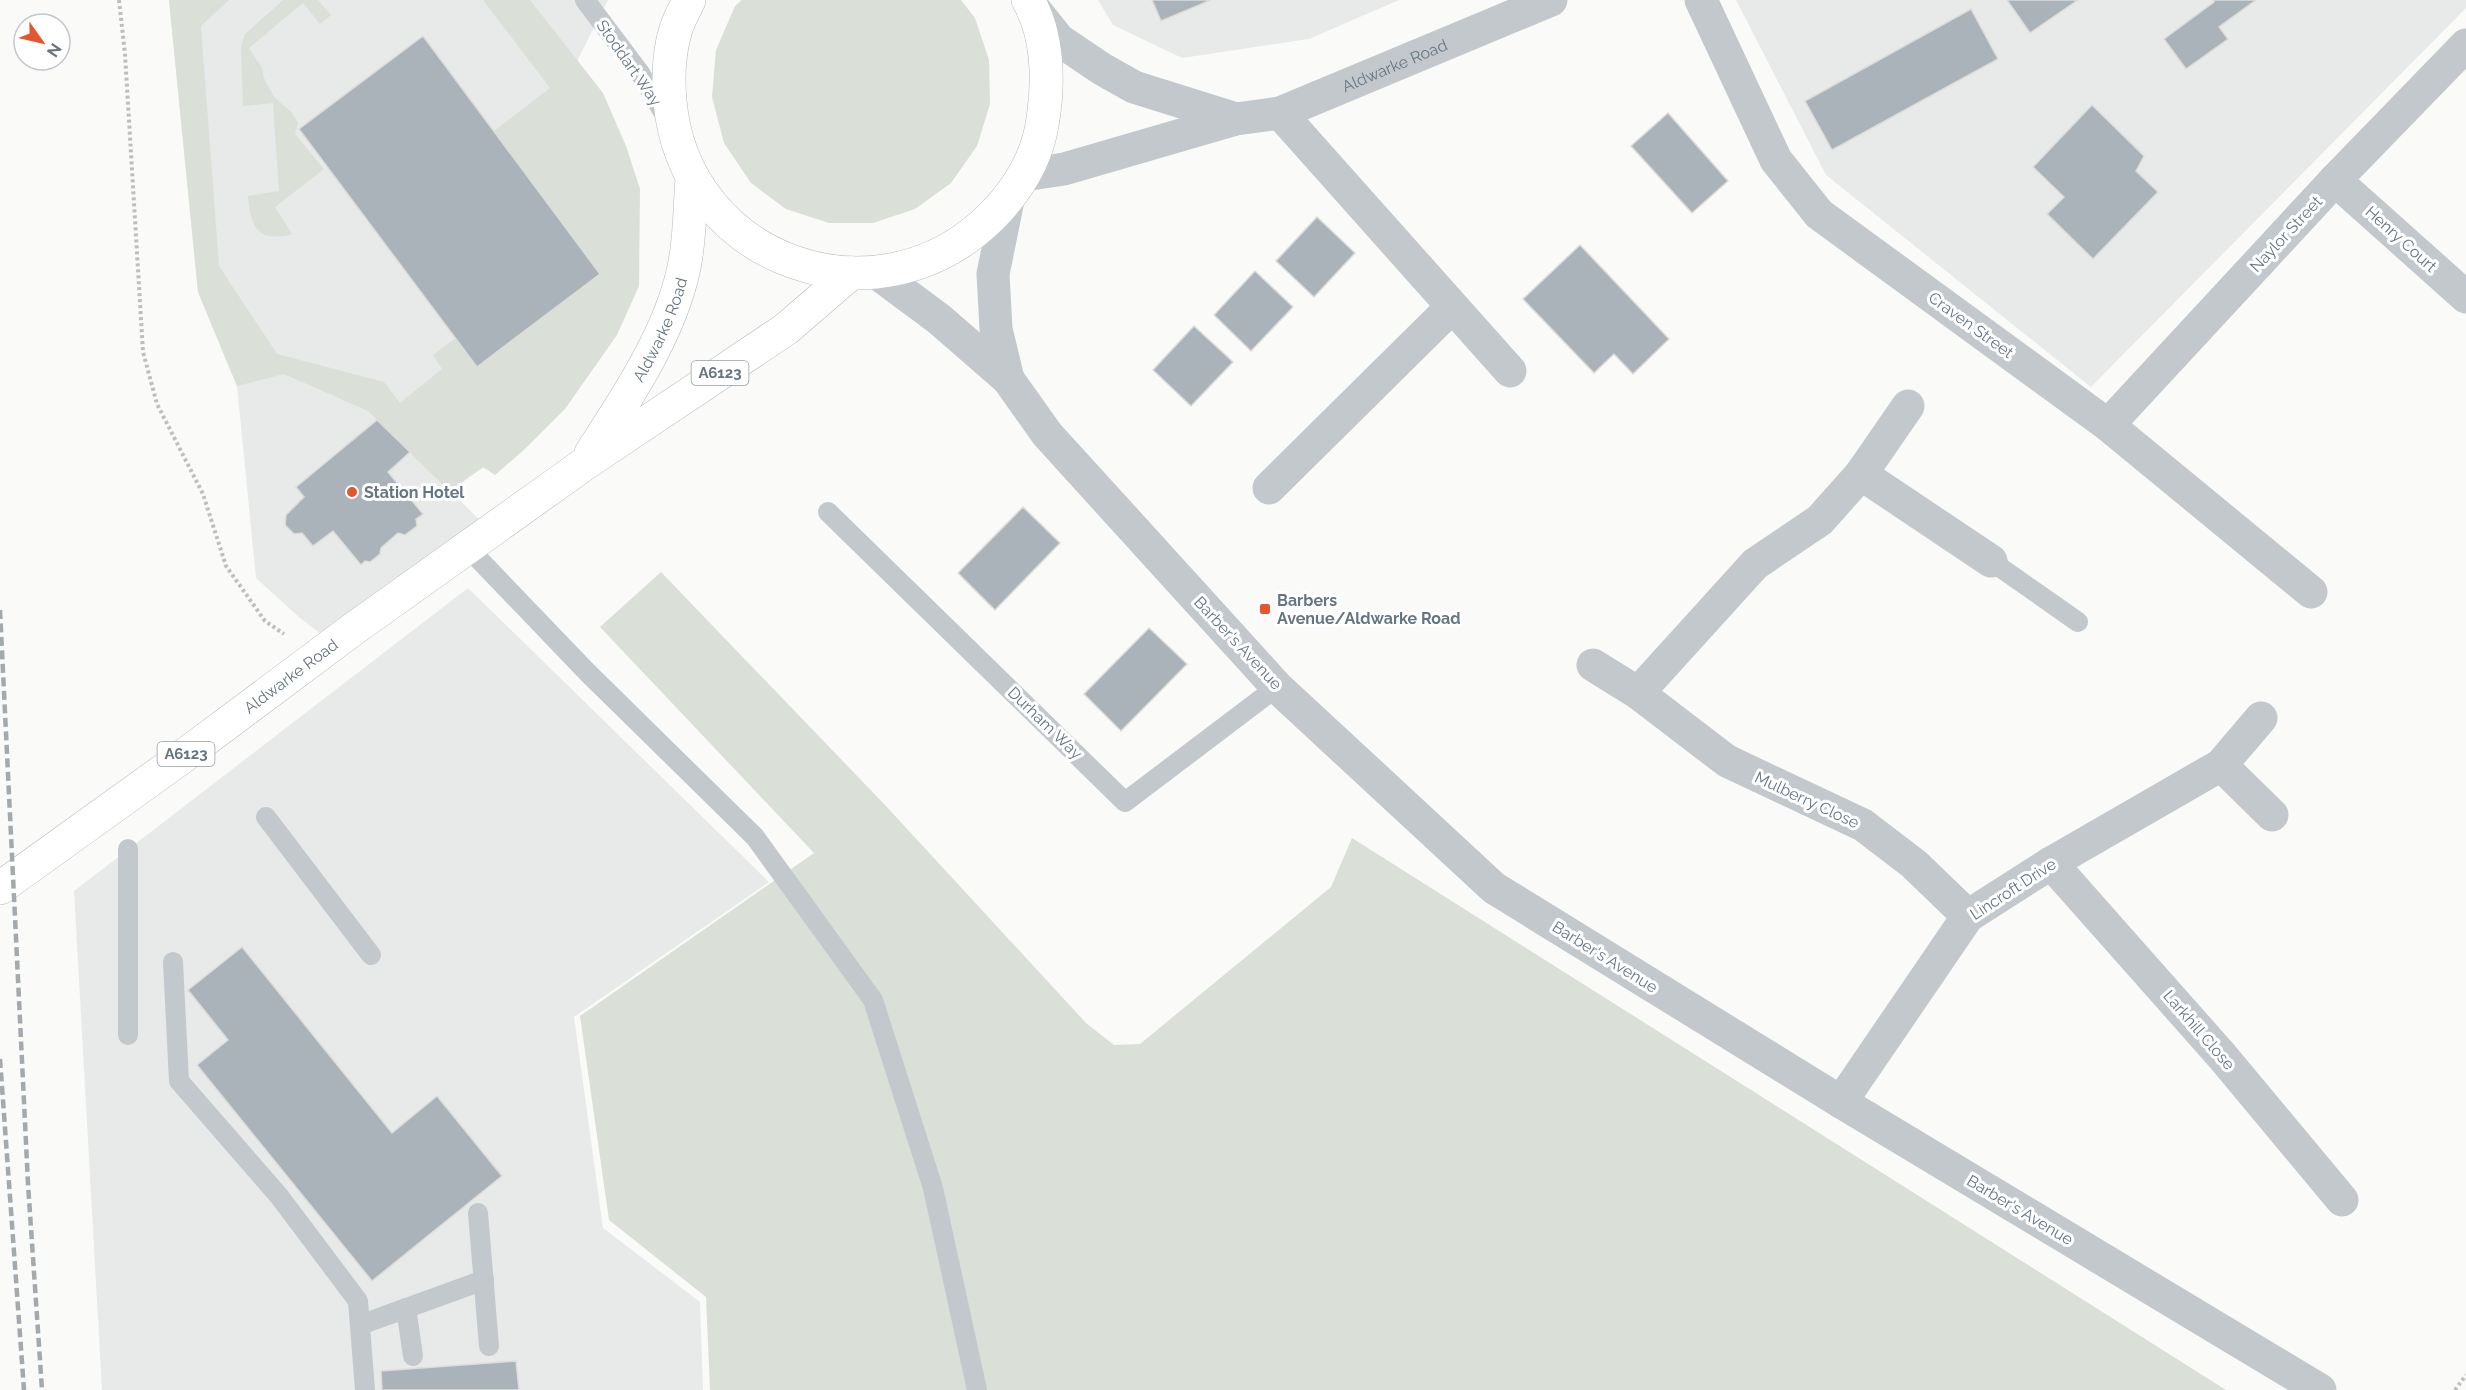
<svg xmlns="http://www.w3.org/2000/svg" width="2466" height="1390" font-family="Raleway,sans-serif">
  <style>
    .built { fill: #e8e9e9 }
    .green { fill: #dadfd7 }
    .building { fill: #aab3b9; stroke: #dcdcda; stroke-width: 1.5 }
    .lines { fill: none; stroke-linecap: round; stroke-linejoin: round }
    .primary-casing { stroke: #b5babe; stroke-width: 34 }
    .path { stroke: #bbbfc2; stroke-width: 4; stroke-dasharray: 3 3; stroke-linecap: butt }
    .service { stroke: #c3c8cc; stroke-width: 20 }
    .minor { stroke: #c3c8cc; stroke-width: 33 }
    .primary { stroke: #fff; stroke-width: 33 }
    .rail { stroke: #a2aab0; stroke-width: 4.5; stroke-dasharray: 9 4.5; stroke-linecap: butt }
    .poi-dot { fill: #e4572e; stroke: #fff; stroke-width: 2 }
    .labels { text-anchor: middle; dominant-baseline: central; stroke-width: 6; stroke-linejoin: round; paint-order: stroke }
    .shield { fill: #fff; stroke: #939fa8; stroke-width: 1.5 }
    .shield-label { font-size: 15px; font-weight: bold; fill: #657683 }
    .street-label { font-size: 16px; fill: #657683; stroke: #fff }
    .poi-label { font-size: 16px; font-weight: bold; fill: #657683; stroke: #fff; text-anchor: start }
  </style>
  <rect width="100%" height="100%" fill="#fafaf8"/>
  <g class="built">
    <path d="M169,0H608L576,63L635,225L565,409L450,491L491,531L334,644L300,618L256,578L237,386L198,292Z"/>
    <path d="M1098,0H1399L1309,39L1182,58L1113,25Z"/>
    <path d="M1736,0H2466V8L2091,387L1826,175Z"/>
    <path d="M468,588L769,882L574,1017L603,1228L700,1302L703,1390H102L74,891Z"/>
  </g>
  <g class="green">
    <path d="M169,0H229L201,26L219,266L277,354L384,382L400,403L442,369L433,355L456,338L477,367L600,274L494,131L550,88L483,0H530L603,93L626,146L640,189L639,286L617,335L565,409L526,448L495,475L483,467L449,491L368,411L284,374L237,386L198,292Z"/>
    <path d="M283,0H318L331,15L320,24L303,3L249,48L262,68L264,78L274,97L292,113L298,123L295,134L324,169L275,207L292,234C258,243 251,228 248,196L279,191L273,103L243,106L241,46L245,34Z"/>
    <path d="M742,0H961L975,18L989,60L990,104L977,146L951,183L915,209L873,223H829L786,209L751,183L724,143L712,97L716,50L735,6Z"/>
    <path d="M661,572L885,805L1086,1023L1114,1045L1140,1044L1331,887L1352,838L2226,1390H710L706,1297L609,1220L580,1016L814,853L600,627Z"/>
  </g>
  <g class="building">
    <path d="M1152,0H1211L1161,21Z"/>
    <path d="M2007,0H2078L2030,33Z"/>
    <path d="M2213,0H2256L2219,27L2228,39L2186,69L2164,39L2214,2Z"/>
    <path d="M1971,9L1998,59L1832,150L1805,101Z"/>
    <path d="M423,36L600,274L477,367L299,129Z"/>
    <path d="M2092,105L2144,156L2136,171L2158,192L2093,259L2047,214L2064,197L2033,167Z"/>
    <path d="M1668,113L1728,181L1692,213L1631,146Z"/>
    <path d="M1317,217L1355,253L1314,297L1276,261Z"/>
    <path d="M1580,245L1669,339L1633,374L1614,354L1594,373L1523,299Z"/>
    <path d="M1255,271L1293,307L1251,351L1214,315Z"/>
    <path d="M1194,326L1233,362L1191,406L1153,370Z"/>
    <path d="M377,420L410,452L388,472L423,514L416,519L417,526L405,535L398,533L381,548L380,554L370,562L365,561L361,565L333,531L313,546L302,533L294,534L285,525L286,515L304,497L296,487Z"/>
    <path d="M1023,507L1060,543L995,610L958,573Z"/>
    <path d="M1149,628L1187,664L1121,731L1084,694Z"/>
    <path d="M242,947L392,1133L437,1096L502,1176L372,1281L197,1065L228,1040L188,990Z"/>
    <path d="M516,1361L519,1390H382L381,1371Z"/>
  </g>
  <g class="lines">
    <defs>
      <g id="primary">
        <path d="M689,0C685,9 679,19 676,29C669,51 668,78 670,101C684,262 877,330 991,217C1018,190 1038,157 1043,119C1049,81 1048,34 1028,0"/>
        <path id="s2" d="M591,453C628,396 676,325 686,256C690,230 690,204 692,178"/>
        <path id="s3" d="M0,888L178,760L352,630L583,465L786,329L851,273"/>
      </g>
    </defs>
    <use href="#primary" class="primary-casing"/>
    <g class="path">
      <path d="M119,0L125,54L143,352L157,404L203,494L226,566L265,621L284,634"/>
      <path d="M2455,1390L2466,1375"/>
    </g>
    <g class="service">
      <path d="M585,0L640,73L666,117"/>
      <path d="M828,512L1125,802L1277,687"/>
      <path d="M468,548L587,672L755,837L873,1000L933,1188L977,1390"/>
      <path d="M1991,561L2078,622"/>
      <path d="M266,817L371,955"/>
      <path d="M173,962L179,1081L279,1196L358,1301L365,1390"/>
      <path d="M128,1035V849"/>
      <path d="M478,1213L489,1346"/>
      <path d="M406,1308L413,1356"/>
      <path d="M360,1325L484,1280"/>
    </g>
    <g class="minor">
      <path d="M1701,0L1776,160L1819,214L2108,425L2311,592"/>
      <path d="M1031,5L1059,40L1102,69L1134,87L1236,119"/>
      <path d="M1280,113L1510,371"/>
      <path id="s1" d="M1024,175L1064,169L1236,119L1280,113L1551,0"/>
      <path d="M2335,180L2466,297"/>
      <path d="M877,273L939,319L1008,379L1047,434L1277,687L1494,888L1841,1102L2320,1390"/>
      <path d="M1008,379L996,329L993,274L1008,200"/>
      <path d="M2108,425L2335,180L2466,45"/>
      <path d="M1861,474L1991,561"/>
      <path d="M1269,488L1452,307"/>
      <path d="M1593,665L1638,693L1727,761L1863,825L1914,864L1968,916"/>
      <path d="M1638,693L1755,564L1820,520L1861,474L1908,406"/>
      <path d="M2221,765L2272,815"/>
      <path d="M2051,863L2222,1056L2342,1200"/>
      <path d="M1841,1102L1968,916L2051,863L2221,765L2261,718"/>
    </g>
    <use href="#primary" class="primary"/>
    <g class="rail">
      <path d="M0,610L28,1184L42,1390"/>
      <path d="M0,1059L24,1390"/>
    </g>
  </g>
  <g class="poi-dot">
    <circle cx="352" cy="492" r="6"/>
    <rect x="1259" y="603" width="12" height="12" rx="3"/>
  </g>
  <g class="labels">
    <g class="shield">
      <rect x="691.5" y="361" width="57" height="24" rx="4.5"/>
      <rect x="157.5" y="742" width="57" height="24" rx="4.5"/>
    </g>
    <g class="shield-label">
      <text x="720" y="373">A6123</text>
      <text x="186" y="754">A6123</text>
    </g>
    <g class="street-label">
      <text transform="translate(629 63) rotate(55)">Stoddart Way</text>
      <text stroke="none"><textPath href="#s1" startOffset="388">Aldwarke Road</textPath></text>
      <text transform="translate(2286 234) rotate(-47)">Naylor Street</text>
      <text transform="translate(2401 239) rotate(42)">Henry Court</text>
      <text transform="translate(1971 325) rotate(36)">Craven Street</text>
      <text stroke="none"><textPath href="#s2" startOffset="142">Aldwarke Road</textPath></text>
      <text transform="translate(1238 643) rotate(47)">Barber's Avenue</text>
      <text stroke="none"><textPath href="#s3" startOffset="360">Aldwarke Road</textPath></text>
      <text transform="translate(1045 723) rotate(44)">Durham Way</text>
      <text transform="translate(1807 800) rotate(25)">Mulberry Close</text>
      <text transform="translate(2013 889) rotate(-33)">Lincroft Drive</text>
      <text transform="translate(1605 957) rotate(32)">Barber's Avenue</text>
      <text transform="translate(2199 1030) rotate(49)">Larkhill Close</text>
      <text transform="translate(2020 1210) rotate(31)">Barber's Avenue</text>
    </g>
    <g class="poi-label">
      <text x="364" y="492">Station Hotel</text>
      <text x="1277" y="600">Barbers<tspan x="1277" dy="18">Avenue/Aldwarke Road</tspan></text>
    </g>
  </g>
  <g transform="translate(42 42) rotate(124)"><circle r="28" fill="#ffffff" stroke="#c1c8cd" stroke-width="1.5"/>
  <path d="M0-4.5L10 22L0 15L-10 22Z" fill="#e4572e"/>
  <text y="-9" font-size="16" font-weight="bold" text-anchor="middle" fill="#657683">N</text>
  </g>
</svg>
